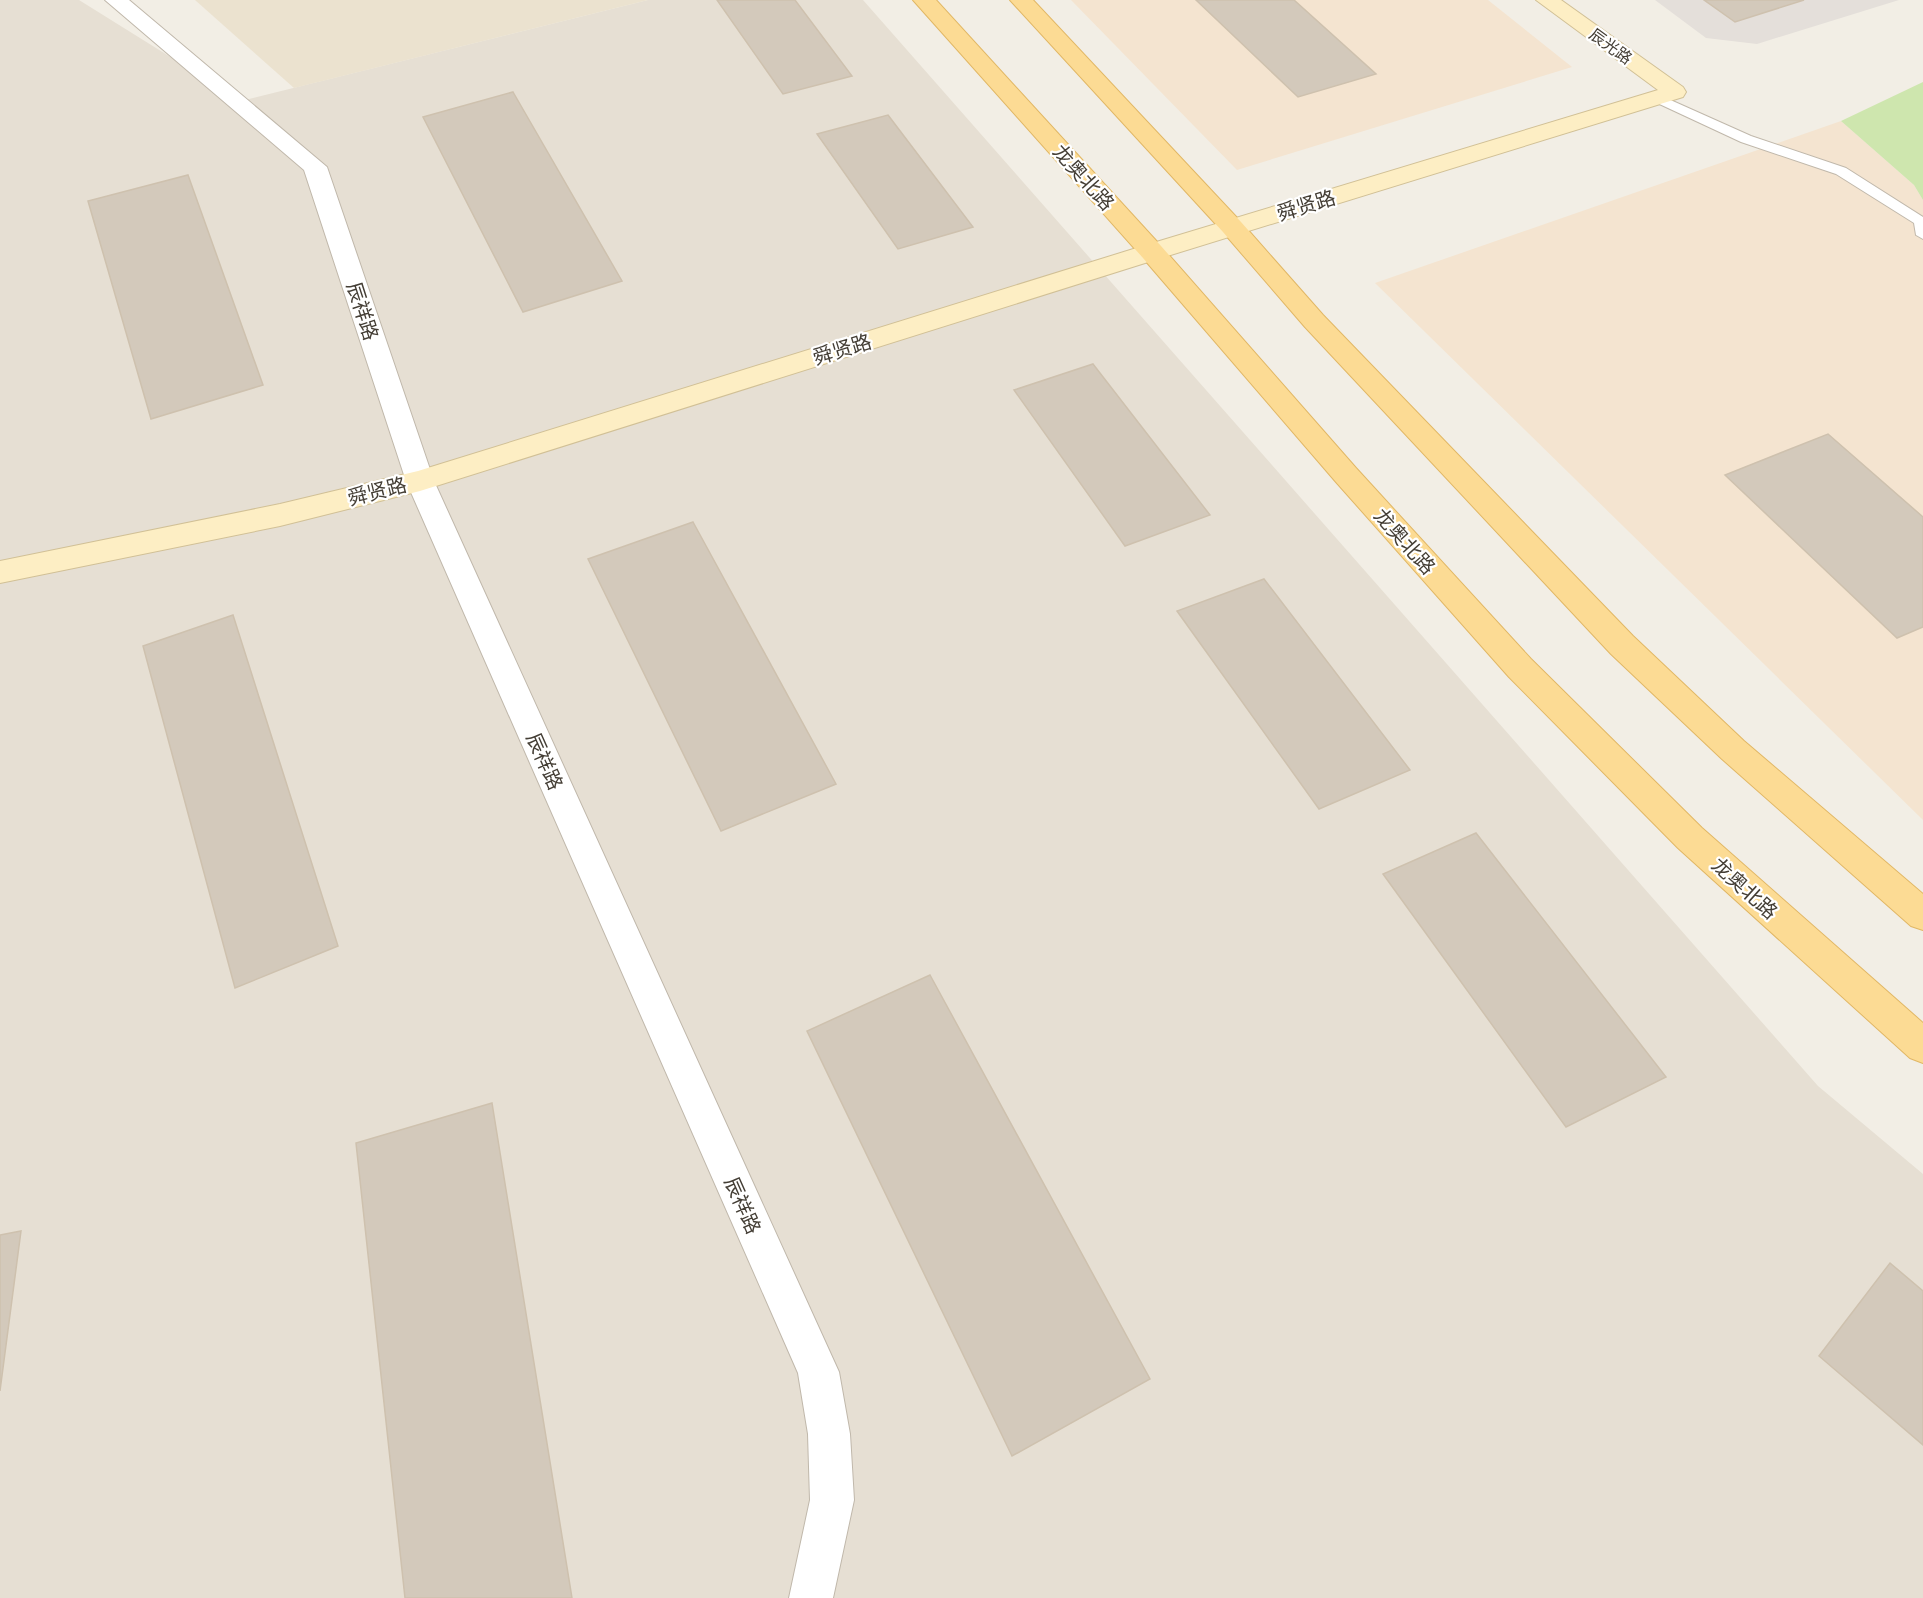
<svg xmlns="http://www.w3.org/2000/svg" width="1923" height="1598" font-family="'Archivo Narrow','Noto Sans SC',sans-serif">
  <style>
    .residential { fill: #e6dfd3 }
    .commercial { fill: #f4e4d0 }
    .industrial { fill: #e4dfda }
    .education { fill: #ebe2cf }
    .green { fill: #cee6ae }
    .building { fill: #d3c9bb; stroke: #cec1ae; stroke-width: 1.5 }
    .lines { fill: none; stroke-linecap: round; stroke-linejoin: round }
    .lane-casing { stroke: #c0b8ab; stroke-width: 2 }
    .street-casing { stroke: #c0b8ab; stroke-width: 2 }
    .secondary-casing { stroke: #d1c096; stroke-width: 2 }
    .primary-casing { stroke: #e1b765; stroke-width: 2 }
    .lane { fill: #fff; fill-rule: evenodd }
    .street { fill: #fff; fill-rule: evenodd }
    .secondary { fill: #fdeec4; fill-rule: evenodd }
    .primary { fill: #fcdb94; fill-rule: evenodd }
    .labels { text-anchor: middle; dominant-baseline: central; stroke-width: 4.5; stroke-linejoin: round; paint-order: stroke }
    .far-street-label { font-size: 16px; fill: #443e35; stroke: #fff }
    .street-label { font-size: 20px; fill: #443e35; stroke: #fff }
  </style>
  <rect width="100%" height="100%" fill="#f2eee5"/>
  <path class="residential" d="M0,0H79L241,101L648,0H863L1818,1086L1923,1174V1598H0Z"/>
  <g class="commercial">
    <path d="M1071,0H1488L1572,67L1237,170Z"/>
    <path d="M1841,121L1914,185L1923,200V820L1375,283Z"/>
  </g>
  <path class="industrial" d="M1655,0H1899L1757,44L1706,38Z"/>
  <path class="education" d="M195,0H648L294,88Z"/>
  <path class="green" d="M1923,82V200L1914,185L1841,121Z"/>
  <g class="building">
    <path d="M717,0H795L852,76L783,94Z"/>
    <path d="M1196,0H1294L1376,74L1298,97Z"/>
    <path d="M1704,0H1804L1735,22Z"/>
    <path d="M513,92L622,281L523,312L423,117Z"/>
    <path d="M888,115L973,227L898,249L817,134Z"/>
    <path d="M188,175L263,385L151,419L88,201Z"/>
    <path d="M1093,364L1210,515L1125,546L1014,390Z"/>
    <path d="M1828,434L1923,517V627L1897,638L1725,475Z"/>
    <path d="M693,522L836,784L721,831L588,559Z"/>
    <path d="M1264,579L1410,770L1319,809L1177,611Z"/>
    <path d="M233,615L338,946L235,988L143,646Z"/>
    <path d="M1476,833L1666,1077L1566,1127L1383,874Z"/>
    <path d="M930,975L1150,1379L1012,1456L807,1031Z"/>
    <path d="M492,1103L572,1598H405L356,1143Z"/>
    <path d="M21,1231L0,1391V1235Z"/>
    <path d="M1890,1263L1923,1291V1445L1819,1356Z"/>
  </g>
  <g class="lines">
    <defs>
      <path id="lane" d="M1657,94L1751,136L1846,168L1923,217V239L1916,235L1914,223L1836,174L1741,142L1653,101L1651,98Z"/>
      <path id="street" d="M105,0H129L327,167L434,481L839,1372L850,1434L854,1500L833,1598H789L810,1500L808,1434L798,1373L406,481L304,170Z"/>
      <path id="secondary" d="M1536,0H1561L1683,87L1686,92L1683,97L1161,258L420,491L280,526L0,583V561L280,504L418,471L1143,246L1658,90Z"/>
      <g id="primary">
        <path d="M913,0H936L1161,246L1356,468L1531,659L1702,828L1923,1023V1063L1910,1058L1678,848L1509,677L1336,482L1143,258Z"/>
        <path d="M1010,0H1033L1241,222L1323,315L1633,636L1744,741L1923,894V930L1911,926L1722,759L1611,654L1305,327L1223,232Z"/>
      </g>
    </defs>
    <use href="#lane" class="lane-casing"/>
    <use href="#street" class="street-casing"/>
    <use href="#secondary" class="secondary-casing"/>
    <use href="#primary" class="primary-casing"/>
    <use href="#lane" class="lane"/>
    <use href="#street" class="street"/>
    <use href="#secondary" class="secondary"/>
    <use href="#primary" class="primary"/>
  </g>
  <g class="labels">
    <g class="far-street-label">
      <text transform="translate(1611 46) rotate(36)">辰光路</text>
    </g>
    <g class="street-label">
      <text transform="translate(1084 177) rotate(48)">龙奥北路</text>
      <text transform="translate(1306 205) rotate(-17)">舜贤路</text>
      <text transform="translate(363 311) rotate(72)">辰祥路</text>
      <text transform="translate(842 349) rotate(-17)">舜贤路</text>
      <text transform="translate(377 491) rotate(-14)">舜贤路</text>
      <text transform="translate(1405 541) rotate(48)">龙奥北路</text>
      <text transform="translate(545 761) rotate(66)">辰祥路</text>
      <text transform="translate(1745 888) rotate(42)">龙奥北路</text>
      <text transform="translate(743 1205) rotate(66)">辰祥路</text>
    </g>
  </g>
</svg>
